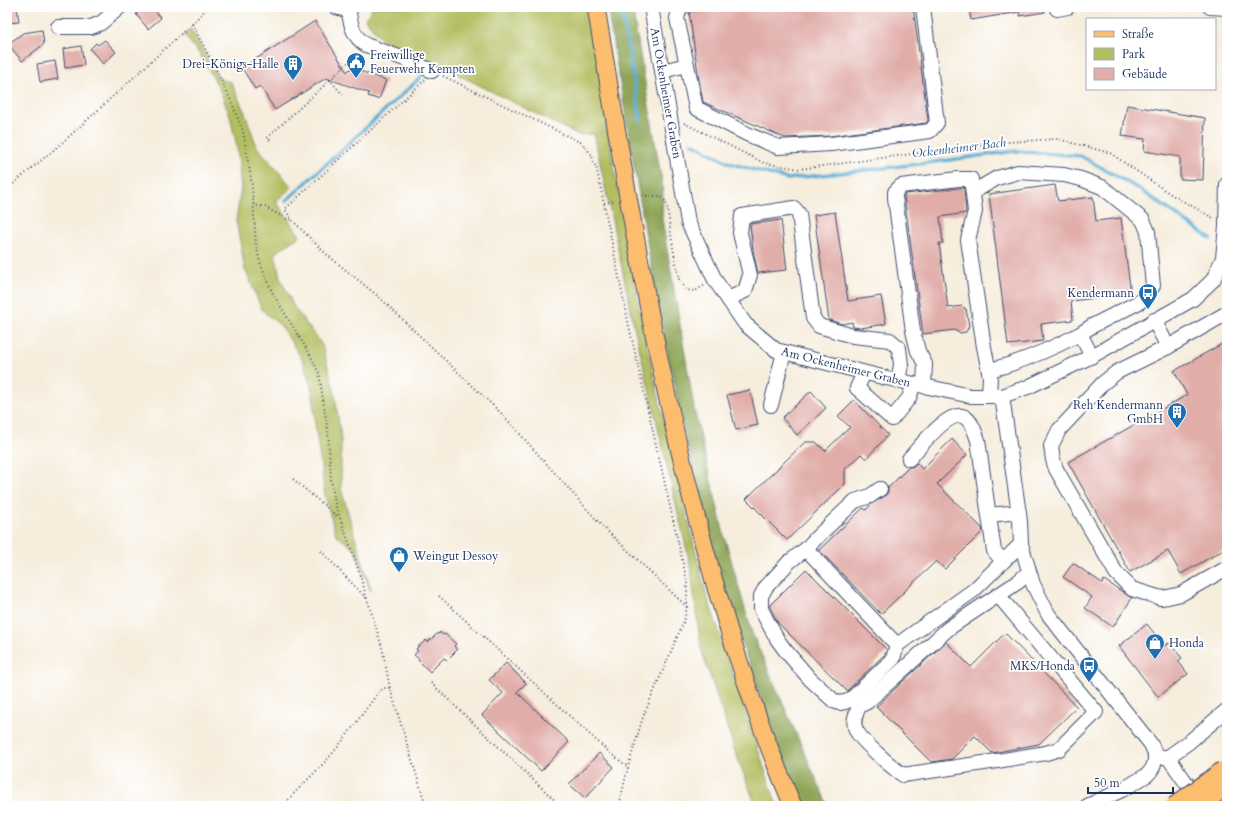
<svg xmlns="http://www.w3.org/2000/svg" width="1234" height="813" font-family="Cardo,serif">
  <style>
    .green { fill: #b3be60; stroke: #67765f }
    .forest { fill: #8ea556; stroke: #546a5a }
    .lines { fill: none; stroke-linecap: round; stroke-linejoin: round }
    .stream { stroke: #5aaed6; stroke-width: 3.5 }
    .building { fill: #e1ada9 }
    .minor-casing { stroke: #3c4c71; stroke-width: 16 }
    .major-casing { stroke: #3c4c71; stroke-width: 19 }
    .path { stroke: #3c4c71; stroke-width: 2; stroke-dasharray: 1 3; stroke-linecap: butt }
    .minor { stroke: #fff; stroke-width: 14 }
    .major { stroke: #fcbd6e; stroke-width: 17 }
    .major-bridge-casing { stroke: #3c4c71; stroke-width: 19; stroke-linecap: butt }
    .major-bridge { stroke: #fcbd6e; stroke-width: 17 }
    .labels { text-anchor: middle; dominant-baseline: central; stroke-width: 3.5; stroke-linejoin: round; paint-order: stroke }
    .poi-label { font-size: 12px; fill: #1b2f5e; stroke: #fff; text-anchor: end }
    .street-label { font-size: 12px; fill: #1b2f5e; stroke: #fff }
    .water-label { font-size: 13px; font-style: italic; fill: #315b88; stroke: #fff }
  </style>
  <rect width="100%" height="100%" fill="#fff"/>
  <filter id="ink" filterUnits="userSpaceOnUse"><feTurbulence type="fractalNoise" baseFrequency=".025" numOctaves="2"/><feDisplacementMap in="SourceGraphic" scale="8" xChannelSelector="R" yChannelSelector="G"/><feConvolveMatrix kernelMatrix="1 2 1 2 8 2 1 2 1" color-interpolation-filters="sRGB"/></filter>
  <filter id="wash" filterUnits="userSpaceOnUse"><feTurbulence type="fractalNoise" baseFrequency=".012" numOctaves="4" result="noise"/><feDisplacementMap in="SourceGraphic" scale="16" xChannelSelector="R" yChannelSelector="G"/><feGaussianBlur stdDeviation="0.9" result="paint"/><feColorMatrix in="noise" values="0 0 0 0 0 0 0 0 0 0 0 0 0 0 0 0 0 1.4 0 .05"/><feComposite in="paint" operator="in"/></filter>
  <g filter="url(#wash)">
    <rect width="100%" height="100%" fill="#f6eddc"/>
    <g class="green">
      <path d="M373,7H585L597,56L608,133L644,333L673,460L706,593L777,806H756L736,754L701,649L690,564L634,326L594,134L578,135L453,72L382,40L365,19Z"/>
      <path d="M191,29L219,79L231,82L245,113L257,147L292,187L276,201L300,236L275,253L280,277L294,307L322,345L334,389L341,438V489L371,591L354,548L336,535L325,496L315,423L313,394L303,361L282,327L262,310L245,269L236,221L241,187L237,147L230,116L219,88L201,56L184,35Z"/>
    </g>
    <path class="forest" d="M607,7H632L663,188L662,219L695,413L725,539L752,633L828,806H805L781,754L739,636L710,542L683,427L658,306Z"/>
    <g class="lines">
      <g class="stream">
        <path d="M621,7L641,121"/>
        <path d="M692,143L729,163L787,179L927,163L1016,151L1081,156L1139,189L1211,239"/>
        <path d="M286,201L421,77"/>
      </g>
    </g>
    <g id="blocks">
      <g class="building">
        <path d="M7,7H17L19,22L7,23Z"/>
        <path d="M145,7H152L161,18L148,29L136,14Z"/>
        <path d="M725,7H913L928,120L926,123L830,136L785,138L703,102L699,80L689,12Z"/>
        <path d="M969,7H1045V12L1020,16L1019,12L971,20Z"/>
        <path d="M315,21L347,72L351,68L386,80L380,97L377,99L368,96L369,93L326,78L275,110L260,86L255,89L242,68Z"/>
        <path d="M42,30L44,44L22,61L8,44L23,33Z"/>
        <path d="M105,40L116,52L103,64L90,49L96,43L98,45Z"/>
        <path d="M81,46L84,65L65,68L63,49Z"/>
        <path d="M55,61L58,79L40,82L37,64Z"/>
        <path d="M1127,105L1205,118L1203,180L1180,179V157L1144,151L1145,139L1122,136Z"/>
        <path d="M1055,185L1058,201L1093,197L1096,221L1121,218L1131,294L1071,301L1073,320L1041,324L1043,341L1008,345L989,194Z"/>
        <path d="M959,188H964L966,213L940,217L943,243H939L948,308L962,306L966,309L969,326L966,332L960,333L954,330L923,334L904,196L905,194Z"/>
        <path d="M835,212L848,301L881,296L886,324L861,328L853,327L852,322L842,324L829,320L814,215Z"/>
        <path d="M781,220L787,270L758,273L753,250L750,224Z"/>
        <path d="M1227,341V548L1181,574L1168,551L1130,572L1068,462L1187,395L1174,371Z"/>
        <path d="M750,390L758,425L736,430L727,395Z"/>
        <path d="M811,391L826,408L797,435L782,418Z"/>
        <path d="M854,400L888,435L866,459L861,454L845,469V484L787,540L746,499L805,442H816L825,451L850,427L838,416Z"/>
        <path d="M952,439L967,455L937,484L982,528L983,531L945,569L936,561L881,614L819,550L863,508L866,510L871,504L885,496L888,492V488L909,467H912L917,463L922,469Z"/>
        <path d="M1073,563L1102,583L1104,580L1132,598L1113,627L1085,608L1092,597L1063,577Z"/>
        <path d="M806,569L887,650L885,654L847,691L778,623L770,607V605Z"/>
        <path d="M1147,624L1164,646L1169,643L1182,658L1178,661L1188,674L1158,697L1119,646Z"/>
        <path d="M440,632L443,635L445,634L456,644L454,646L457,650L447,660L444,658L430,672L418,660L419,659L414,655L418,651L416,649L426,640L428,642L438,633L439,634Z"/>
        <path d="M1005,633L1077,707L1039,744L992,753L975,736L952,759L931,762L876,707L900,684L946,642L971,667Z"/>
        <path d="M506,663L526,683L517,692L569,742L541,771L482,715L503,693L489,680Z"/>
        <path d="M599,753L614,767L585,798L569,784Z"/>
      </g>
    </g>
  </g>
  <g filter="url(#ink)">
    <use href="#blocks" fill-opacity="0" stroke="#3c4c71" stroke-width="1"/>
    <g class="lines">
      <defs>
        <g id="minor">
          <path d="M336,7L343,9L352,7"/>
          <path d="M651,7L688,222L715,280L745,324L776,350L886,378L971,396H1002L1028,387L1092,356L1193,299L1213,280L1223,258L1226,226L1227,184"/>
          <path d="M682,7L680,8L677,18L696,108L747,134L778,147L831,144L930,131L937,123L923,7"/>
          <path d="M1210,7L1227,8"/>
          <path d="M348,8C351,24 352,36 366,45L410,61L432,71"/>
          <path d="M1057,9L1068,7"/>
          <path d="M58,27H91L101,23L120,7"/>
          <path d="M662,71L687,65"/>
          <path d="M973,192L997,178L1018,172L1064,175L1081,179L1102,187L1143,220L1148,232L1153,286L1141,301L1092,326L1080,334L1092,356"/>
          <path d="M728,299L745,291L750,275L740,233L742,216L794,208L799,214L813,318L819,326L853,336L890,340L899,348L901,365L898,381"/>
          <path d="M1227,313L1168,347L1117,372L1103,383L1059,430L1051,446L1053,460L1056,469L1116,573L1132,589L1161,598L1168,597L1181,594L1227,568"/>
          <path d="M1154,320L1168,347"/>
          <path d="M989,370C1020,363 1051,349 1080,334"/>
          <path d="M864,373L857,388L892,419L909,398L914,384"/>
          <path d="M924,386L925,364L918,351L913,331L895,198V192L901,186L958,179H971L975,211L968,240L984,347L990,377L989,396"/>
          <path d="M1002,396L1020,521L1021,544L1033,584L1048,614L1150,743C1157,754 1157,766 1147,775L1122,790L1087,806"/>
          <path d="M771,405L784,352"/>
          <path d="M909,459C919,448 951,406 966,418C973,423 975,433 978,440L994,551L1003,561"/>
          <path d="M880,489L870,496L855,501L817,537L806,549L789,562L766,587L761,596V609L765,617L777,639L785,650L810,679L834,701L839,703L845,702L850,700L893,659L897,645"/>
          <path d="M989,515L1019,512"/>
          <path d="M806,549L897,645L974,590L1021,544"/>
          <path d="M998,595L1096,712L1059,749L1046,753L997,761L903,775C893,768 861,741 856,730C852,722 856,714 859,706L867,702L949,628L1018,582L1029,572"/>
          <path d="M1155,757H1168L1189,742L1227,710"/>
          <path d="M1168,757L1199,801"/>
        </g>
        <path id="major" d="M596,7C633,230 669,455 742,670C757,716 774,762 793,806"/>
      </defs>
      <use href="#minor" class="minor-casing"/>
      <use href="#major" class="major-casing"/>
      <g class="path">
        <path d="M192,24L220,77L232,103L243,131L252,185L256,245L260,262L272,292L309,353L319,373L328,432L331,480L336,507L355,559L382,647L390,688L426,806"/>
        <path d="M443,76L582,143L591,154L597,170L629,326L687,581V607L684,621L643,717L628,767L619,806"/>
        <path d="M330,80L358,53"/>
        <path d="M425,80L285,209L292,220L325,253L379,297L503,415L601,525L687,607"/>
        <path d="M684,123L764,163L800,169L994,143L1058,139L1110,153L1172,195L1215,219"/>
        <path d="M270,140L267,138L330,80L343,95"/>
        <path d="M7,189L62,143L192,24L208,7"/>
        <path d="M642,196H660L665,201L667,206L673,248L679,279L686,290L695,291L705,285"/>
        <path d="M604,203L615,201"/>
        <path d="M253,205L265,207L284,218L292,220"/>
        <path d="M293,479L338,517"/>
        <path d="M321,551L367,599"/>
        <path d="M439,596L610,753L628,767"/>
        <path d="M431,683L561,806"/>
        <path d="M283,806C295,791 309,779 322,765C343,743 360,716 379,692L384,688H390"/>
      </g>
      <use href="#minor" class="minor"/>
      <use href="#major" class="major"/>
      <defs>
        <g id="major-bridge">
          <path d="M1174,806L1223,770"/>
          <path d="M1199,806L1227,786"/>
        </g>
      </defs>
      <use href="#major-bridge" class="major-bridge-casing"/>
      <use href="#major-bridge" class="major-bridge"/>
    </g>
  </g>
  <defs>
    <symbol id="civic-pin" viewBox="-11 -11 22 30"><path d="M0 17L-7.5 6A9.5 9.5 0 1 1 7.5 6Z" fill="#1f6fb2" stroke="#fff"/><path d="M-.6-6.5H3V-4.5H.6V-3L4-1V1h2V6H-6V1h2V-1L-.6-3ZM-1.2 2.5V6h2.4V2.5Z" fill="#fff"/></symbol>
    <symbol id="building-pin" viewBox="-11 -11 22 30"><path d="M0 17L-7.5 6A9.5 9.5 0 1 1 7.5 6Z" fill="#1f6fb2" stroke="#fff"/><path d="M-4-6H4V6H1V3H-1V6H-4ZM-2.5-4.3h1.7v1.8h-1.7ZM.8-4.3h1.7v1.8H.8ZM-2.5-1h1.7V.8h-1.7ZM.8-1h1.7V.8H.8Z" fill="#fff"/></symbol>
    <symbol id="bus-pin" viewBox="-11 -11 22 30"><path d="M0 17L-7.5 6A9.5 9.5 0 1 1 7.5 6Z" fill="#1f6fb2" stroke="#fff"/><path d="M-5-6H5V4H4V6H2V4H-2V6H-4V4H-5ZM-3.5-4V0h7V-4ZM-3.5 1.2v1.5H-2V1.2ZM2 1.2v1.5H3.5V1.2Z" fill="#fff"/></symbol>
    <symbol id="shop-pin" viewBox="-11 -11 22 30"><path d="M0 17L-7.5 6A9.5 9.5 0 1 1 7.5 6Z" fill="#1f6fb2" stroke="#fff"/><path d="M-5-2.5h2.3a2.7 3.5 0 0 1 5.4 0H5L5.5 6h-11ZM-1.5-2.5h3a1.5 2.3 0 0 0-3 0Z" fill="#fff"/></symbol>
  </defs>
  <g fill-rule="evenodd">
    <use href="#civic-pin" x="345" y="51" width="22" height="30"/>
    <use href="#building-pin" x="282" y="53" width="22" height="30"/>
    <use href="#bus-pin" x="1137" y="282" width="22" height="30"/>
    <use href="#building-pin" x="1166" y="401" width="22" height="30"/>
    <use href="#shop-pin" x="388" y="545" width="22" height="30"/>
    <use href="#shop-pin" x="1144" y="632" width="22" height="30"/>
    <use href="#bus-pin" x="1078" y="655" width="22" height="30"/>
  </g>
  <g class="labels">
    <g class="poi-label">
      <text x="370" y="55" text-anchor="start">Freiwillige<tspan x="370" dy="14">Feuerwehr Kempten</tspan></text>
      <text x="279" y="64">Drei-Königs-Halle</text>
      <text x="1134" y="293">Kendermann</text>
      <text x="1163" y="405">Reh Kendermann<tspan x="1163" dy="14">GmbH</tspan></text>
      <text x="413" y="556" text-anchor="start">Weingut Dessoy</text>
      <text x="1169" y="643" text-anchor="start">Honda</text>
      <text x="1075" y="666">MKS/Honda</text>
    </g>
    <g class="street-label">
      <text transform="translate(666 93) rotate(80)">Am Ockenheimer Graben</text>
      <text transform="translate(846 367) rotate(14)">Am Ockenheimer Graben</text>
    </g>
    <g class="water-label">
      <text transform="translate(959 148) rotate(-7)">Ockenheimer Bach</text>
    </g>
  </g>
  <rect width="1234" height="813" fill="none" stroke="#fff" stroke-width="24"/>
  <rect x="1086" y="18" width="130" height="72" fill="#ffffff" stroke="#a4acbf"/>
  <rect x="1094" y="31" width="20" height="6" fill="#fcbd6e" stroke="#a4acbf"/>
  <text x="1122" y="38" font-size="12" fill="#1b2f5e">Straße</text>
  <rect x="1094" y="48" width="20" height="12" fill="#b3be60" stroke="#a4acbf"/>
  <text x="1122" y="58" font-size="12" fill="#1b2f5e">Park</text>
  <rect x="1094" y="68" width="20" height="12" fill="#e1ada9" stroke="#a4acbf"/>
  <text x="1122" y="78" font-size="12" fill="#1b2f5e">Gebäude</text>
  <path d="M1088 787v6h85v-6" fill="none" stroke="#1b2f5e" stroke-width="2"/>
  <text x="1094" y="787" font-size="12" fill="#1b2f5e" stroke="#ffffff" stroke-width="3" paint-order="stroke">50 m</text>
</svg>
